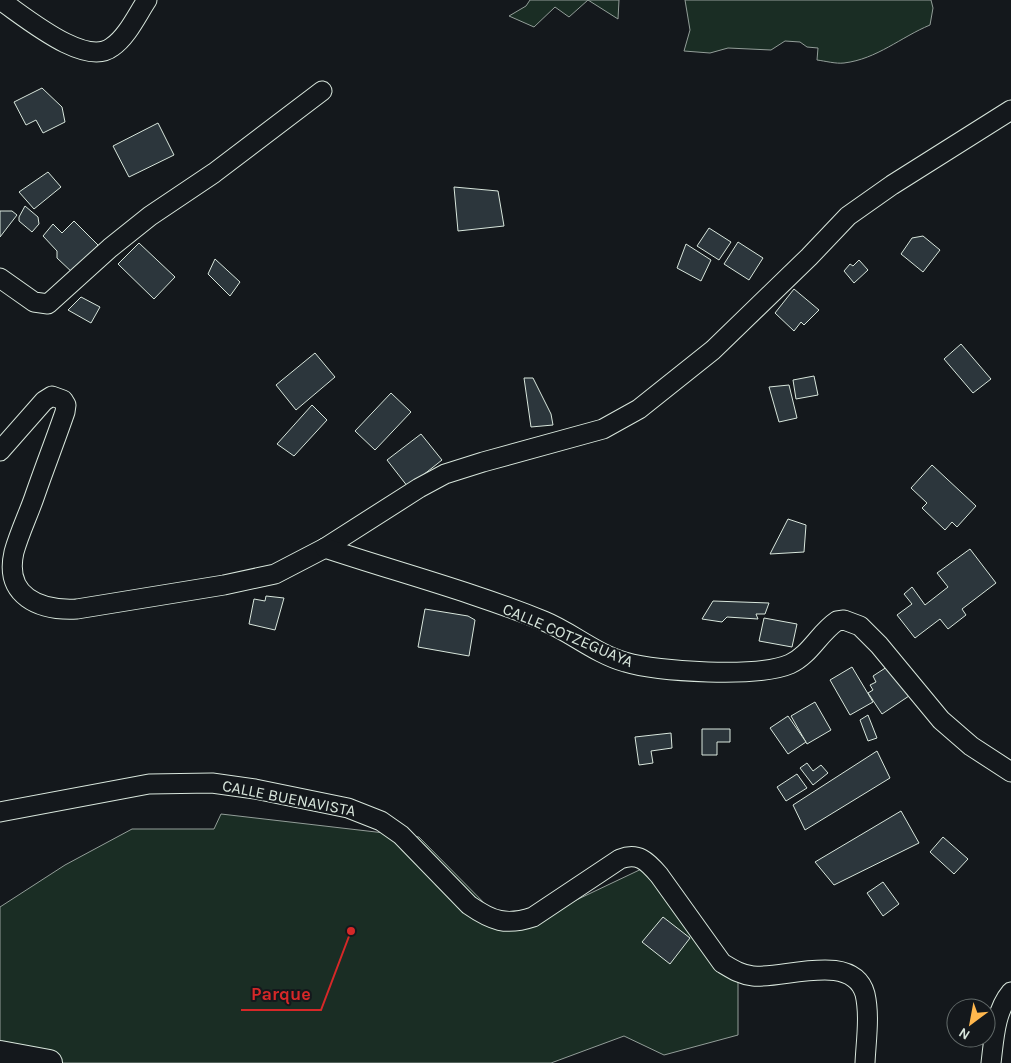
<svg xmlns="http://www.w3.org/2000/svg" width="1011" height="1063" font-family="Karla,sans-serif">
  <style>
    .green { fill: #1a2d24; stroke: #939e99 }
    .building { fill: #2c363c; stroke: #d8e6dc }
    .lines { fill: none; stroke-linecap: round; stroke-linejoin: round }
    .street-casing { stroke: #d8e6dc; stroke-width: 21 }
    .secondary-casing { stroke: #d8e6dc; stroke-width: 28 }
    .street { stroke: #14181c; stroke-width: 19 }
    .secondary { stroke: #14181c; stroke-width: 26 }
    .labels { text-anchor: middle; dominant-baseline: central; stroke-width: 4; stroke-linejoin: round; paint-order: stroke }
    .street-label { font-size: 16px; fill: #d8e6dc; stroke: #14181c }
    .leader { fill: none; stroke: #d62828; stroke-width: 2 }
    .callout-dot { fill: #d62828; stroke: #14181c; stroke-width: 2 }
    .callout-label { font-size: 18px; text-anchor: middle; font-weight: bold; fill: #d62828; stroke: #14181c; stroke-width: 4; stroke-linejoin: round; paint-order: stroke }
  </style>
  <rect width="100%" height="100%" fill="#14181c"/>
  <g class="green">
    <path d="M530,0H619L618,19L588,0L569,17L555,7L534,27L509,16L526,6Z"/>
    <path d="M685,0H931L933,8L930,25C901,37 877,59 844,63C836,64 825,61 817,60L818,48L807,47L800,42L785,41L771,50L728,48L710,53L684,51L690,30Z"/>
    <path d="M221,814L419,837L498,917L532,921L652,864L738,974V1035L664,1055L624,1036L551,1063H38L0,1048V907L65,865L132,829H214Z"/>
  </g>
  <g class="building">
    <path d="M42,88L62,107L65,122L43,133L36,120L26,125L14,102Z"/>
    <path d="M158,123L174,155L129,177L113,146Z"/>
    <path d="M48,172L61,187L34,209L19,192Z"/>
    <path d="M454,187L498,191L504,226L458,231Z"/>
    <path d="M25,206L38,217L39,224L32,232L19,221V217Z"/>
    <path d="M0,211H12L17,215L0,237Z"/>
    <path d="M74,221L98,245L74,274L57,258V251L43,236L53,224L62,233Z"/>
    <path d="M709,228L731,242L719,260L697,246Z"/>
    <path d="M923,236L940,250L923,272L901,254L912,238Z"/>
    <path d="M738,242L763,258L749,280L724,264Z"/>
    <path d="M139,243L175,277L154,299L118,264Z"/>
    <path d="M686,244L711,260L701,281L677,268Z"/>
    <path d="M215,259L240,282L230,296L208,274Z"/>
    <path d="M859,260L868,270L854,283L844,271L850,264L853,266Z"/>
    <path d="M794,289L819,310L804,325L801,322L794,331L775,313Z"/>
    <path d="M81,297L100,307L91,323L68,310Z"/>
    <path d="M961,344L991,379L973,393L944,359Z"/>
    <path d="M315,353L335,377L296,410L276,385Z"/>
    <path d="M814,376L818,395L796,399L793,380Z"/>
    <path d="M524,378H533L551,414L553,425L531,427Z"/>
    <path d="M789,385L797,418L779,422L769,387Z"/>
    <path d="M391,393L411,412L375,450L355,431Z"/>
    <path d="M312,405L327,420L294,456L277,444Z"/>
    <path d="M421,434L442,460L408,487L387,460Z"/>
    <path d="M932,465L976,506L957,527L952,522L945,530L922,508L927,503L911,488Z"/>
    <path d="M788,519L806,525L804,552L770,554Z"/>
    <path d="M970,549L996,583L962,609L966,615L948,629L940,619L915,638L897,615L912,604L904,594L912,587L925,605L948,587L937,573Z"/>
    <path d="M266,596L284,598L275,630L249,624L254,599L265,601Z"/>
    <path d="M713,601L769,603L765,614H756L758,619L727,617L722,622L702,619Z"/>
    <path d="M425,609L468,616L475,620L469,656L418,647Z"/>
    <path d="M764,618L797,624L792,647L759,641Z"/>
    <path d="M890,665L915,692L882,714L868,693L873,690L870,685L876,682L873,676Z"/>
    <path d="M852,667L873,702L850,715L830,680Z"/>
    <path d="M815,702L831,730L807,744L791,716Z"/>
    <path d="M868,715L877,738L868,741L860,720Z"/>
    <path d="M788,716L806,742L788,754L770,728Z"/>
    <path d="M702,729H730V742H717V755H702Z"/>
    <path d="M671,733L672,748L651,751L653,763L639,765L635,737Z"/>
    <path d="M877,751L890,778L805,830L793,805Z"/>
    <path d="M807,763L813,771L821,765L828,773L813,785L800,768Z"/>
    <path d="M797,774L807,788L786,801L777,787Z"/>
    <path d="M901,811L919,843L834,885L815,862Z"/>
    <path d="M943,837L968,859L954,874L930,852Z"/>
    <path d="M883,882L899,904L883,916L867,893Z"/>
    <path d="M663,917L690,938L670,964L642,942Z"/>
    <path d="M988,1016L992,1043L975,1045L974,1038H986V1017Z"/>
  </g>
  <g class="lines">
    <defs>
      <g id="street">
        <path d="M0,0C24,16 85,68 112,47C127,37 137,15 147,0"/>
        <path d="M0,278L34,302L48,304L110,248L150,216L214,173L322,91"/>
        <path d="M0,451L44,401L52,396L63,400L66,405L65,412C55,441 44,469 34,498C28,515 19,534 14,552C4,596 39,611 77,609L224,585L275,574L325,548L419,488L445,474L483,462L603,429L639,409L713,350L809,257L848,216L892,185L1011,110"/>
        <path d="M325,548C397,572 473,592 544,621C571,632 596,654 625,662C658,672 758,678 790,664C810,655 819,633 837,621L844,620L860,626L879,645L941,720L971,746L1011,772"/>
        <path d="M0,812L149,784L212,783L255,789L348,808L381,821L401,835L469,905C492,921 506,926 533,917L620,859C638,852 647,861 659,875L722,963C732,969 741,975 753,976C784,979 853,951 865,994C870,1016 866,1041 865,1063"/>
        <path d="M991,1063C994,1039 995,1011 1011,992"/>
      </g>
      <path id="secondary" d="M0,1054L49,1063"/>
    </defs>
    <use href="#street" class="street-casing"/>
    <use href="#secondary" class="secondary-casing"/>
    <use href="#street" class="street"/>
    <use href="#secondary" class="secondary"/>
  </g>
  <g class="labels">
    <g class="street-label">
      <text transform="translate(568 635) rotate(23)">CALLE COTZEGUAYA</text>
      <text transform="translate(289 798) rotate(11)">CALLE BUENAVISTA</text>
    </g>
  </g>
  <path class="leader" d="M351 931L321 1010H241"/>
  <circle class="callout-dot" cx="351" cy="931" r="5"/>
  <g class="callout-label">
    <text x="281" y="1000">Parque</text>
  </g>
  <g transform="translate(971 1023) rotate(212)"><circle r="24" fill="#14181c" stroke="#626a69"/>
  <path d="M0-4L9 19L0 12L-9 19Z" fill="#ffb74d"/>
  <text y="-8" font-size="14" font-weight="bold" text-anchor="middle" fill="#d8e6dc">N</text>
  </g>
</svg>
